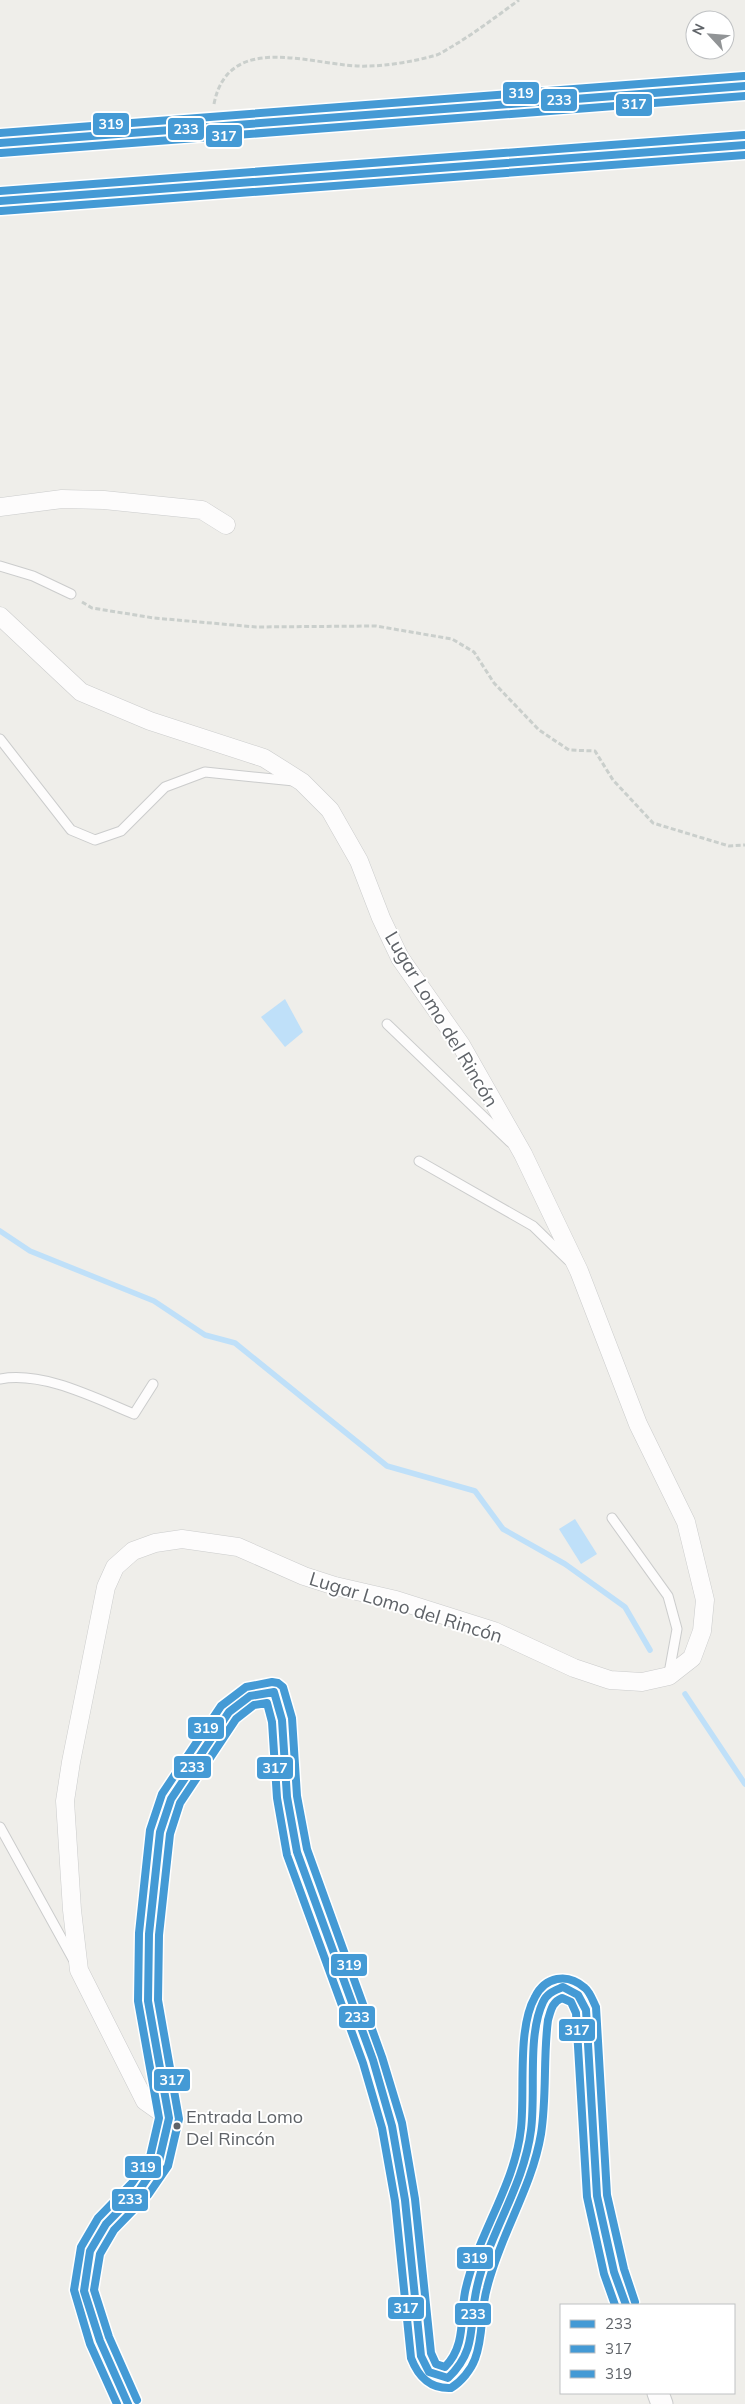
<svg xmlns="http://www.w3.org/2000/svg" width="745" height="2404" font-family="Mulish,sans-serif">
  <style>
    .water { fill: #bfe0f9 }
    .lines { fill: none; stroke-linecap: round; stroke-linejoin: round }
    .stream { stroke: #bfe0f9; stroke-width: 5.5 }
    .service-casing { stroke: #cbcccc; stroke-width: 11 }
    .minor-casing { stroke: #cbcccc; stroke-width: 19 }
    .tertiary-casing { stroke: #cbcccc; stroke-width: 23 }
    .trunk-casing { stroke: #c8b996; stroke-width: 29 }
    .path { stroke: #cacfcc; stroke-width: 3; stroke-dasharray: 5 2.5; stroke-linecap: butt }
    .service { stroke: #fdfcfc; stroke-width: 9 }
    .minor { stroke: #fdfcfc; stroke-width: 18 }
    .tertiary { stroke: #fdfcfc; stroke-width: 21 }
    .trunk { stroke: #f2f0e6; stroke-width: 28 }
    .bus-1-casing { stroke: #fff; stroke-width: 11 }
    .bus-2-casing { stroke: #fff; stroke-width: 11 }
    .bus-3-casing { stroke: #fff; stroke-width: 11 }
    .bus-1 { stroke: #449ad5; stroke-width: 8 }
    .bus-2 { stroke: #449ad5; stroke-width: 8 }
    .bus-3 { stroke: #449ad5; stroke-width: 8 }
    .bus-dot { fill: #5f6368; stroke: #fff; stroke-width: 2 }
    .labels { text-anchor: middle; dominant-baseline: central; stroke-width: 4; stroke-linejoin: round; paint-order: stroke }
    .bus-label { font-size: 18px; fill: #5f6368; stroke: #fff; text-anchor: start }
    .street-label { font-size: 19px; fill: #5f6368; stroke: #fff }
    .line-badge { stroke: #fff; stroke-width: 2 }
    .badge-label { font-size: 14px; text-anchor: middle; font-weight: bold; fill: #fff }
  </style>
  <rect width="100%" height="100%" fill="#efeeea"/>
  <g class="water">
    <path d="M285,999L303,1032L285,1047L261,1017Z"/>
    <path d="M575,1519L597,1554L581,1564L559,1529Z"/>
  </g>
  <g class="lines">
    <g class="stream">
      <path d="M0,1231L30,1251L154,1301L205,1335L235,1343L387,1466L475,1491L503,1529L565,1564L625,1607L650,1650"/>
      <path d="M685,1694L745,1784"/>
    </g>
    <defs>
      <g id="service">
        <path d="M0,566L33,576L71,594"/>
        <path d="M0,739L71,830L95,840L121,831L165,787L205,772L294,781"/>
        <path d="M387,1024L510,1142"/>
        <path d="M419,1161L533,1226L568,1260"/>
        <path d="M0,1379C43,1371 95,1398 134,1414L153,1384"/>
        <path d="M612,1518L668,1596L677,1629L669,1673"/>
        <path d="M0,1827L73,1959"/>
      </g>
      <g id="minor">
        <path d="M0,507L62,499L104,500L202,510L226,525"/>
        <path d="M0,616L81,692L150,721L264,758L302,782L330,810L359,861L381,918L400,958L461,1045L523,1154L579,1271L638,1424L686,1522L705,1600L702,1631L692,1658L669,1676L642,1682L610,1680L574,1668L494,1631L396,1600L335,1586L304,1576L238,1547L182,1539L155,1543L133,1551L115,1567L106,1587L71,1762L65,1801L72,1910L79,1970L145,2101L169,2118"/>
      </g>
      <g id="tertiary">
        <path d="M658,2393L662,2404"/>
        <path d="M128,2404L100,2341L84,2291L90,2251L106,2224L140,2189L159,2161L169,2118L148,2001L149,1934L160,1832L171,1799L229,1712L250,1696L274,1692L282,1720L287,1797L297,1852L373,2060L392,2126L405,2200L421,2356L429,2372L448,2378C481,2352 467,2321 477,2285C492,2233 523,2185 531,2131C535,2102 529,2010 549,1993C552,1991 558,1989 563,1987L578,1995L586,2010L597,2196L614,2272L626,2305"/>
      </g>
      <g id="trunk">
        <path d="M0,143L745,86"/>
        <path d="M0,201L745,145"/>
      </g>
    </defs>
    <use href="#service" class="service-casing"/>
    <use href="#minor" class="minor-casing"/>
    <use href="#tertiary" class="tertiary-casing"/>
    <use href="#trunk" class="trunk-casing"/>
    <g class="path">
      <path d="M214,104C229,27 319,69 369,66C387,66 415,61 433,56C440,55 447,49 453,46C476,32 497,16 519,0"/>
      <path d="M82,602L92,608L154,618L256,627L376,626L452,639L474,652L494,683L539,730L569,750L595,751L613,780L653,823L729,846L745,845"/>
    </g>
    <use href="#service" class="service"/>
    <use href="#minor" class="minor"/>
    <use href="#tertiary" class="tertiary"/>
    <use href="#trunk" class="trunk"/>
    <defs>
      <g id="bus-1">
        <path d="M0,143L745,86"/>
        <path d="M0,201L745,145"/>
        <path d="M128,2404L100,2341L84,2291L90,2251L106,2224L140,2189L159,2161L169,2118L148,2001L149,1934L160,1832L171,1799L229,1712L250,1696L274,1692L282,1720L287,1797L297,1852L373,2060L392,2126L405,2200L421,2356L429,2372L448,2378C479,2348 468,2324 477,2287C489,2233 524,2186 531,2130C536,2093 527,2036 543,2002C547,1993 554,1991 563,1987L578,1995L586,2010L597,2196L614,2272L626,2305"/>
      </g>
      <g id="bus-2">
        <path d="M1,153L745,96"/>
        <path d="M1,211L745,155"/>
        <path d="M137,2400L109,2337L94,2290L100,2254L114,2230L148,2195L168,2166L179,2119L158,2000L159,1935L170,1834L180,1803L236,1719L254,1705L267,1703L272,1722L277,1798L287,1855L363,2063L382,2128L395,2201L411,2358C418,2376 429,2389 451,2388C461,2382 471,2370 475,2359C484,2336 480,2312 487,2288C500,2235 532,2188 541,2134C547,2096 543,2058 548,2020C551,2010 552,2002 562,1998L571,2002L576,2013L587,2197L604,2274L615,2305"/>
      </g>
      <g id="bus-3">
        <path d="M0,133L744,76"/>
        <path d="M0,191L744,135"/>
        <path d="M117,2404L90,2344L74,2290L81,2247L98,2218L132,2183L150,2157L159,2118L138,2001L139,1933L150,1830L162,1794L221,1706L246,1687L272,1682L278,1683L283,1687L292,1718L297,1796L307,1849L382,2057L402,2123L415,2199L431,2353L436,2364L445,2367C466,2346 460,2318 465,2292C477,2235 515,2186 521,2128C525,2092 517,2028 535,1997C545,1977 567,1972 585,1988C590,1992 593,2001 596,2007L607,2195L624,2269L635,2302"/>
      </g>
    </defs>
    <use href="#bus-1" class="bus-1-casing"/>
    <use href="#bus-2" class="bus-2-casing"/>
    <use href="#bus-3" class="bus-3-casing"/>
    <use href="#bus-1" class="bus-1"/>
    <use href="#bus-2" class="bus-2"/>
    <use href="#bus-3" class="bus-3"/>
  </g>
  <circle class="bus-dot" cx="177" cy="2126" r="4.5"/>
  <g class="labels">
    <g class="bus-label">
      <text x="186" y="2116">Entrada Lomo<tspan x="186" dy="22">Del Rincón</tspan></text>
    </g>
    <g class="street-label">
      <text transform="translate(442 1019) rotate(59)">Lugar Lomo del Rincón</text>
      <text transform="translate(406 1607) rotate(17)">Lugar Lomo del Rincón</text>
    </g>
  </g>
  <g class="line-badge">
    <rect x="502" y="81" width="38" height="24" rx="5" fill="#449ad5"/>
    <rect x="540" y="88" width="38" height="24" rx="5" fill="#449ad5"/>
    <rect x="615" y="93" width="38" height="24" rx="5" fill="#449ad5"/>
    <rect x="92" y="112" width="38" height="24" rx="5" fill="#449ad5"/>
    <rect x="167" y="117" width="38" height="24" rx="5" fill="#449ad5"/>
    <rect x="205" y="124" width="38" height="24" rx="5" fill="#449ad5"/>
    <rect x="187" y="1716" width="38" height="24" rx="5" fill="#449ad5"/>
    <rect x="173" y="1755" width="39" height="24" rx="5" fill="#449ad5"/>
    <rect x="256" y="1756" width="38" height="24" rx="5" fill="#449ad5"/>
    <rect x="330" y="1953" width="38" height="24" rx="5" fill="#449ad5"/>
    <rect x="338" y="2005" width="38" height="24" rx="5" fill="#449ad5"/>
    <rect x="558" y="2018" width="38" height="24" rx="5" fill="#449ad5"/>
    <rect x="153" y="2068" width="38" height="24" rx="5" fill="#449ad5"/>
    <rect x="124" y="2155" width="38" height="24" rx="5" fill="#449ad5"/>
    <rect x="111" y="2188" width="38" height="24" rx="5" fill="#449ad5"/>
    <rect x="456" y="2246" width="38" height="24" rx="5" fill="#449ad5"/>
    <rect x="387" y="2296" width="38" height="24" rx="5" fill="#449ad5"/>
    <rect x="454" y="2302" width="38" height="24" rx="5" fill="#449ad5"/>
  </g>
  <g class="badge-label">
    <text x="521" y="98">319</text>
    <text x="559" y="105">233</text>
    <text x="634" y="109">317</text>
    <text x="111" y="129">319</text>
    <text x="186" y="134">233</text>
    <text x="224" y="141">317</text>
    <text x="206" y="1733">319</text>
    <text x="192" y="1772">233</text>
    <text x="275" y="1773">317</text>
    <text x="349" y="1970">319</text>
    <text x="357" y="2022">233</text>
    <text x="577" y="2035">317</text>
    <text x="172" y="2085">317</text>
    <text x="143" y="2172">319</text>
    <text x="130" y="2204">233</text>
    <text x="475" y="2263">319</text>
    <text x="406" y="2313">317</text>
    <text x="473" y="2319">233</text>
  </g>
  <rect x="560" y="2304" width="175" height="90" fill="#ffffff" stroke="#bfc1c3"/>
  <rect x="570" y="2320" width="25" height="8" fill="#449ad5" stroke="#bfc1c3"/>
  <text x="605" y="2329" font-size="15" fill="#5f6368">233</text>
  <rect x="570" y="2345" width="25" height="8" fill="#449ad5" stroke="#bfc1c3"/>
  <text x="605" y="2354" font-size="15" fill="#5f6368">317</text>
  <rect x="570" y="2370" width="25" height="8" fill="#449ad5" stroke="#bfc1c3"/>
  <text x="605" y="2379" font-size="15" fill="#5f6368">319</text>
  <g transform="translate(710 35) rotate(296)"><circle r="24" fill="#ffffff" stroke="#bfc1c3"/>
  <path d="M0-4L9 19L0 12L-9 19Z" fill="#919496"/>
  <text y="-8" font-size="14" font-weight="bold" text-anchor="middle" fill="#5f6368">N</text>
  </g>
</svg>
